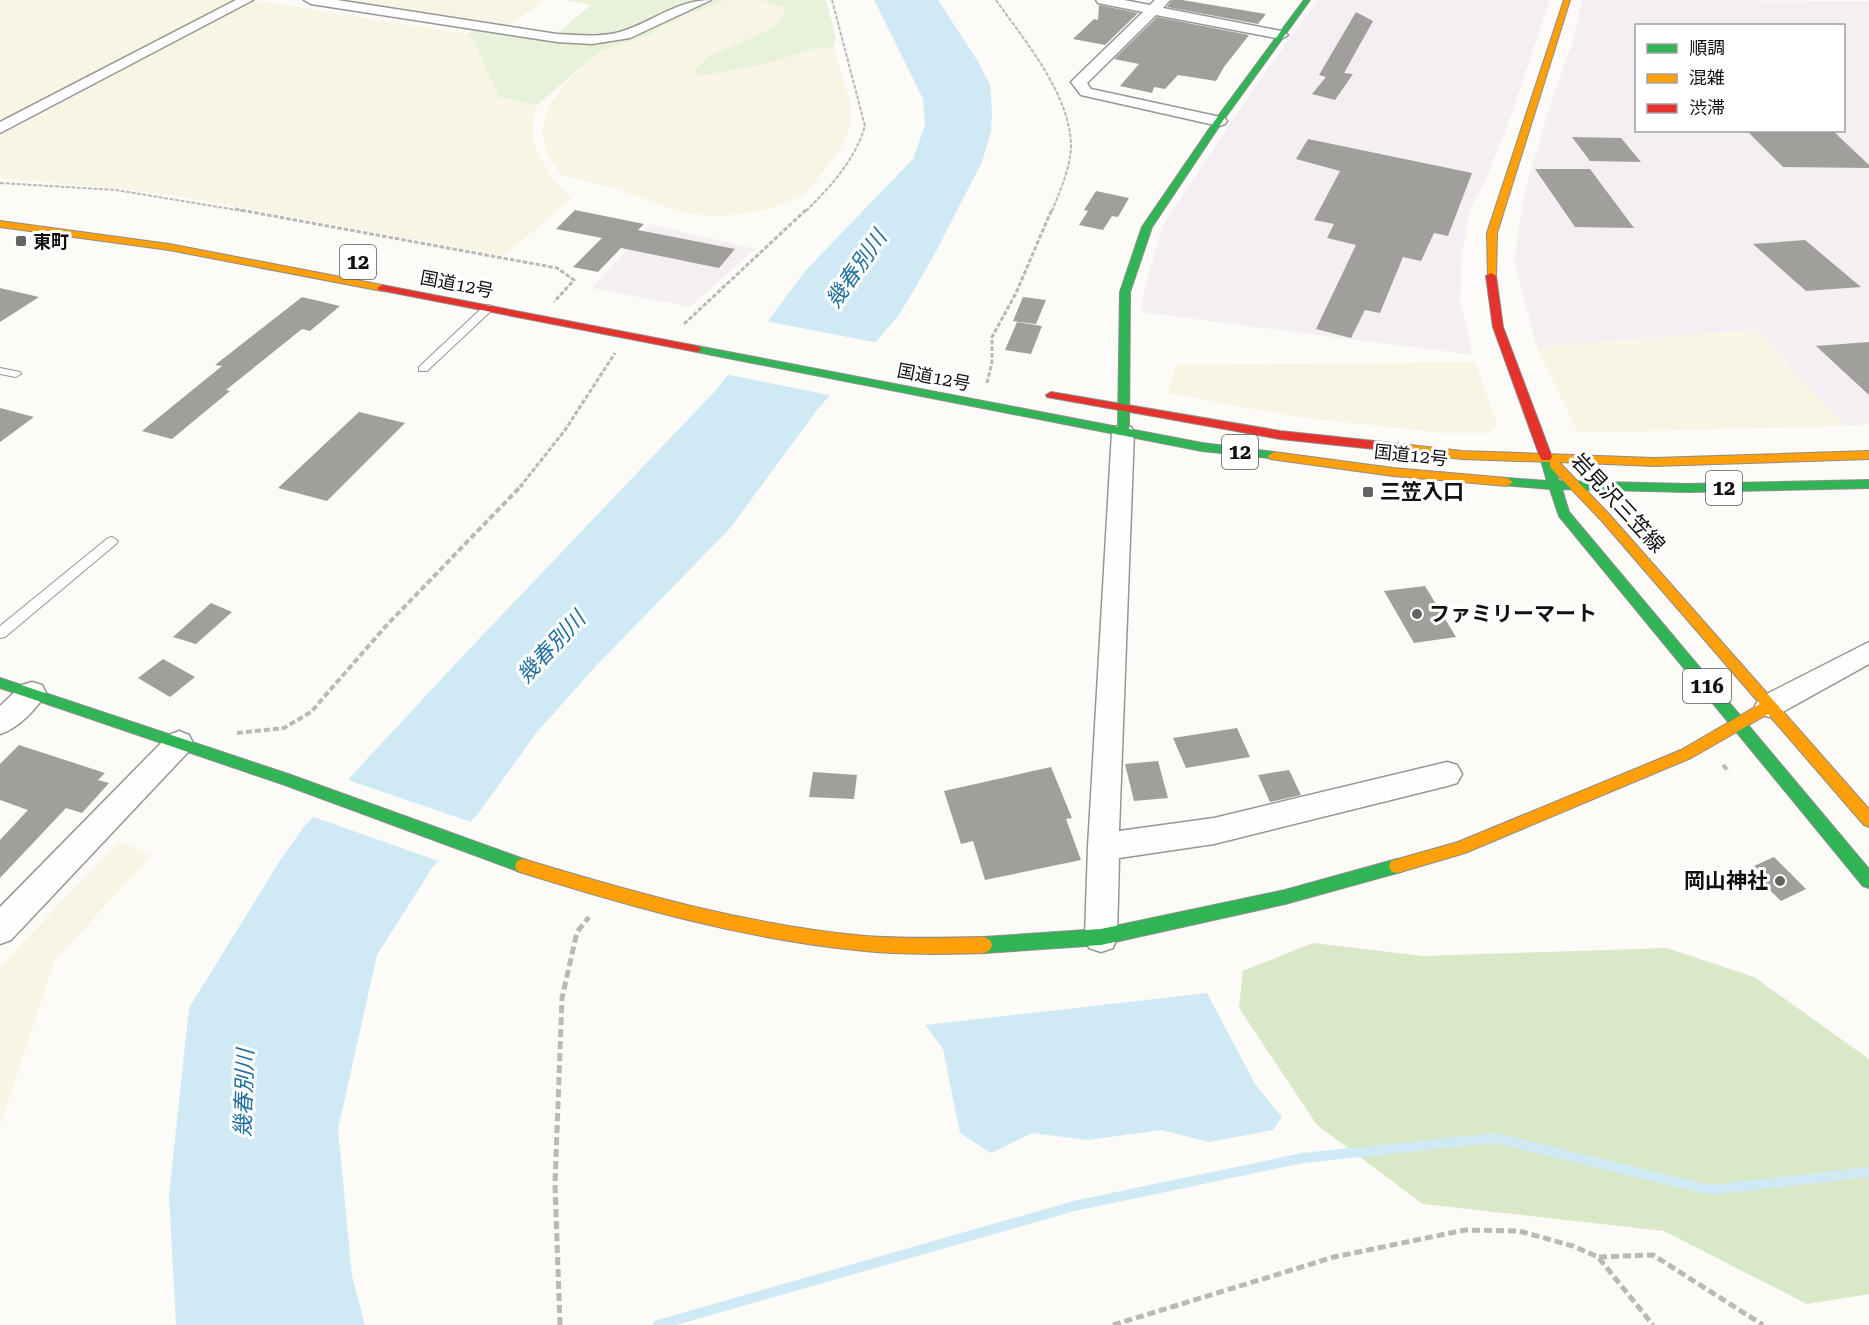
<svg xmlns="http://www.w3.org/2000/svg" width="1869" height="1325" font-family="'Roboto Serif','Noto Sans JP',serif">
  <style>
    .industrial { fill: #f4eff2; fill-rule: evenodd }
    .farmland { fill: #f8f5e5 }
    .green { fill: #e8f1d9 }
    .forest { fill: #d9e8c7 }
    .water { fill: #cfeaf4 }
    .pier { fill: #fcfbf7 }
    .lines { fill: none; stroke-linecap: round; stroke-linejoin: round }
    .stream { stroke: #cfeaf4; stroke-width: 10 }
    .building { fill: #a09f9c }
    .lane-casing { stroke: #979695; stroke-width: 2 }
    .street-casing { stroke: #979695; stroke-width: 3 }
    .fast-casing { stroke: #8d8d8b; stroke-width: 2 }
    .slow-casing { stroke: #8d8d8b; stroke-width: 2 }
    .jam-casing { stroke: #8d8d8b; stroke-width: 2 }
    .path-far3 { stroke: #b9b9b8; stroke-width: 2; stroke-dasharray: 4 1.5; stroke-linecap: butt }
    .path-far2 { stroke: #b9b9b8; stroke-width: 3; stroke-dasharray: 4.5 2; stroke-linecap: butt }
    .path-far1 { stroke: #b9b9b8; stroke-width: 4; stroke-dasharray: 6 3; stroke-linecap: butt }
    .path { stroke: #b9b9b8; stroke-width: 5; stroke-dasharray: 8 4; stroke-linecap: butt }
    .lane { fill: #fffefe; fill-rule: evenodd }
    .street { fill: #fffefe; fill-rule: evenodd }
    .fast { fill: #30b455; fill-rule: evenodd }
    .slow { fill: #ff9f0a; fill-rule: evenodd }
    .jam { fill: #e5322d; fill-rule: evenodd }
    .poi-dot { fill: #636362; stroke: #fff; stroke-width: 2 }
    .labels { text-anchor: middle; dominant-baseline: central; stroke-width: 6; stroke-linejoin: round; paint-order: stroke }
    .far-poi-label { font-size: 18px; font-weight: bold; fill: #111; stroke: #fff; text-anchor: start }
    .far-street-label { font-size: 18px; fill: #111; stroke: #fff }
    .shield { fill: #fff; stroke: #585858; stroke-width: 1.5 }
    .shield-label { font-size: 20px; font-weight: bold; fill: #111 }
    .poi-label { font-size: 21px; font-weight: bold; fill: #111; stroke: #fff; text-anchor: start }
    .street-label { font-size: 21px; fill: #111; stroke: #fff }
    .water-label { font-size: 22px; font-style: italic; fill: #1f6f9e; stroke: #fff }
  </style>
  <rect width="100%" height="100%" fill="#fcfbf7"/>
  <g class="industrial">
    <path d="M1318,0H1550L1513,110L1488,175L1470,209L1461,261L1460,301L1473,355L1141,312L1145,287L1163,224L1262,76Z"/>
    <path d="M1582,0L1869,1V424L1845,426L1756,330L1537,347L1514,262L1525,190L1551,102L1572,44ZM1636,26H1844V130H1636Z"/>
    <path d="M651,224L755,249L690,307L592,288Z"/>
  </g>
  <g class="farmland">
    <path d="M0,0H238L0,122Z"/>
    <path d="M254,0L467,34L473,39L499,97L537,105L533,121V143L552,179L572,198L504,256L195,199L122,189L0,178V135Z"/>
    <path d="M331,0H545L507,27Z"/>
    <path d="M726,0H760L786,8L780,22L761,34L720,73L765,64L812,49L834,47L850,102L851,124L840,150L806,193L768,210L715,217L680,212L617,189L561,175L547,154L542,130L548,108L565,83L599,52L647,36L684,16Z"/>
    <path d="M1756,330L1845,426L1578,433L1537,347Z"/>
    <path d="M1475,362L1497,424L1491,433H1443L1296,417L1168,393L1176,365Z"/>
    <path d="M119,841L152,855L55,960L0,1126V967Z"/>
  </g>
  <g class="green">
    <path d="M566,0H726L684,16L647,36L599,52L537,105L499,97L473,39L467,34L476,29L549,40L591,5Z"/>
    <path d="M760,0H826L836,39L834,47L812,49L765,64L700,76L694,72L709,56L761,34L780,22L785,8Z"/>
  </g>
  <path class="forest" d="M1313,943L1423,956L1667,948L1754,977L1869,1059V1294L1807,1304L1664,1231L1423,1204L1317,1125L1239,1008L1243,971Z"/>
  <g class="water">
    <path d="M874,0H938L979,63L990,85L992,112L991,131L982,162L933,257L899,315L817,410L731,527L595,667L537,732L480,811L432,868L377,955L338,1129L352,1276L365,1325H176L169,1195L189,1008L281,859L303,828L461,658L717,389L806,270L913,159L925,125L923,99Z"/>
    <path d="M1207,993L1255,1084L1282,1117L1273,1130L1209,1142L1161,1130L1088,1140L1032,1133L991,1153L960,1133L943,1049L925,1025Z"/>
  </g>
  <g class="pier">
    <path d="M765,321L879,343L833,396L725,374Z"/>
    <path d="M345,779L474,823L441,862L311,816Z"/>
  </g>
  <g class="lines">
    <path class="stream" d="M658,1325L1074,1206L1303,1158L1495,1138L1710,1190L1869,1172"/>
  </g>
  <g class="building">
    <path d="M1172,0H1182L1266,14L1258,24L1167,7Z"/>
    <path d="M1099,5L1138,13L1105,45L1073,39L1094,19L1098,20Z"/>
    <path d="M1356,12L1373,21L1344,73L1353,74L1335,100L1312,94L1326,77L1319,75Z"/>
    <path d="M1157,17L1249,35L1224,67L1216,81L1178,75L1165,89L1154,87L1152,93L1120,86L1139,64L1114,59Z"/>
    <path d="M1746,130H1832L1869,165V168L1783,167Z"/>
    <path d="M1572,137L1621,138L1641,162L1590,161Z"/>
    <path d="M1308,139L1472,173L1448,236L1434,233L1421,261L1403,257L1380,313L1365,310L1351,338L1316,329L1356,245L1327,238L1334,224L1314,220L1340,171L1296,159Z"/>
    <path d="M1535,169H1590L1634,228L1575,227Z"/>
    <path d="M1096,191L1129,198L1118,217L1112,216L1103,230L1079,225L1088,211L1084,210Z"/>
    <path d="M575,210L644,224L638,230L735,249L719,268L621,248L598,272L573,267L602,238L556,229Z"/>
    <path d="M1805,240L1861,287L1806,291L1753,244Z"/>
    <path d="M0,288L39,297L0,322Z"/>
    <path d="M302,297L340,306L310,331L302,329L226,390L230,391L172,439L142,431L222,366L215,365Z"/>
    <path d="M1023,297L1046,300L1036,324L1013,321Z"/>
    <path d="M1017,322L1042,326L1031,354L1005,350Z"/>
    <path d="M1869,342V395L1816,346Z"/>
    <path d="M0,408L34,417L0,442Z"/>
    <path d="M359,412L405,423L327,501L278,488Z"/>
    <path d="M1425,586L1456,637L1414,643L1384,591Z"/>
    <path d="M211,603L232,612L196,644L173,637Z"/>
    <path d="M163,659L195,677L170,697L138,678Z"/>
    <path d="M1237,728L1250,757L1186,768L1173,738Z"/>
    <path d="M19,745L105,773L98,780L109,783L82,813L66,808L0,878V840L28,810L0,800V764Z"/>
    <path d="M1158,761L1168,798L1134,801L1125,764Z"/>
    <path d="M1051,767L1072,818L1066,819L1081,860L985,880L973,841L961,844L944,791Z"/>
    <path d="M1289,770L1301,795L1270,802L1258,775Z"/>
    <path d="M813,772L857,775L854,799L809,797Z"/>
    <path d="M1774,857L1806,889L1781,901L1753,874L1760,871L1754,866Z"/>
  </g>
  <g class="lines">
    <defs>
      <g id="lane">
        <path d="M488,305L492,306V310L427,371H419V367L484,306Z"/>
        <path d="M0,368L20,372L21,374L16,377L0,374Z"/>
        <path d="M112,537L118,541L116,544L5,637L0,638V626L108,538Z"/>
      </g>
      <g id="street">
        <path d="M236,0H253L0,133V122Z"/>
        <path d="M304,0H337L557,34C579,35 602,38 623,31C654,21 677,0 711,0L630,38L592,44L557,42L311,4Z"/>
        <path d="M1096,0H1124L1150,5L1155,0H1170L1163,8L1281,31L1288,35L1281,39L1156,15L1087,83L1091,89L1225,118L1227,121L1225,124L1219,126L1081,95L1071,82L1074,79L1143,12L1098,3Z"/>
        <path d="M1123,425L1131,427L1134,432L1119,831L1214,818L1447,762L1457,765L1462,774L1457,783L1447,786L1214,844L1119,858L1117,937L1113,948L1101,952L1089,948L1085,937L1088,847L1112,432L1115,427Z"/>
        <path d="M1869,642V664L1779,714L1769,717L1759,714L1755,706L1759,698Z"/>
        <path d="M32,682L42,685L46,693C37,709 17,729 0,734V706L22,685Z"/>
        <path d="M179,731L189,735L193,743L189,751L11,940L0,944V907L169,735Z"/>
      </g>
      <g id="fast">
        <path d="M1304,0H1310L1222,122L1152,227L1130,292L1129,429L1202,443L1274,452L1280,456L1278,459L1202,451L697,352L692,349L697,346L1118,427L1120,292L1142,227L1216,119Z"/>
        <path d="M1546,453L1552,457L1559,481L1688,484L1869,480V488L1688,492L1562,489L1569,512L1869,869V888L1863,886L1559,516L1550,489L1503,485L1501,482L1503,479L1507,478L1547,481L1540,457Z"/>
        <path d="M0,678L288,774L529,861L531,866L529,871L523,873L285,785L0,688Z"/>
        <path d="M1397,859L1403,861L1405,866L1403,871L1397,873L1285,904L1101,945L984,953L978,950L976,945L978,940L984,937L1101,929L1285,890Z"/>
      </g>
      <g id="slow">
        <path d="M1564,0H1570L1497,233L1496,276L1488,278L1487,233Z"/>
        <path d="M0,221L169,244L382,285L387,288L382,291L169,250L0,227Z"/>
        <path d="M1384,442L1462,451L1654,458L1869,451V459L1654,466L1559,462L1609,514L1869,809V827L1864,825L1768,714L1691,758L1465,853L1397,873L1391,871L1389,866L1391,861L1458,842L1681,750L1760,704L1601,520L1550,467V462L1462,459L1380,449V443Z"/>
        <path d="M1274,452L1393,468L1507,478L1513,482L1507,486L1393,476L1270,459L1268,456Z"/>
        <path d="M523,859C635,893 748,925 865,936C905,939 944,938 984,937L990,940L992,945L990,950L984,953C944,954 905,955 865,951C748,940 635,908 523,873L517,871L515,866L517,861Z"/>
      </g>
      <g id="jam">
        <path d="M1491,273L1496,276L1503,327L1552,457L1550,460H1542L1540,457L1493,327L1486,276Z"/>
        <path d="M382,285L697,346L702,349L697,352L379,290L377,288Z"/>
        <path d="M1051,392L1280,431L1384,442L1390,446L1384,450L1280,439L1047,397L1046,395Z"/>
      </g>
    </defs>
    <use href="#lane" class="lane-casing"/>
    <use href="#street" class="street-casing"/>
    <use href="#fast" class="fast-casing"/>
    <use href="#slow" class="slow-casing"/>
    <use href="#jam" class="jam-casing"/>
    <g class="path-far3">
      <path d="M996,0C1024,40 1070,94 1071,145C1071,166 1060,191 1052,211"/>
      <path d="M0,183L116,190L243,211"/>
      <path d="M806,211C831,186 855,160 865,126L832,0"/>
    </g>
    <g class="path-far2">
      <path d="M235,209L557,268L574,280L554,302"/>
      <path d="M684,324L807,209"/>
      <path d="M987,383L992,362V337L1016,293L1052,209"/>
      <path d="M520,487L565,430L615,353"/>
    </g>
    <g class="path-far1">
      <path d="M237,733L284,728L311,712L385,627L522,485"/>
      <path d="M1723,765L1729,772"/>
    </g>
    <g class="path">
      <path d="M1599,1257L1653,1255L1763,1325"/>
      <path d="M560,1325L555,1184L562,998L577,932L589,917"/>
      <path d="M1113,1325L1334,1257L1465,1230L1519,1231L1573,1246L1598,1257L1653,1325"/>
    </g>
    <use href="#lane" class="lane"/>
    <use href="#street" class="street"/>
    <use href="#fast" class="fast"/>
    <use href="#slow" class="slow"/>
    <use href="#jam" class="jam"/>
  </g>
  <g class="poi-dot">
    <rect x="15" y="235" width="12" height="12" rx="3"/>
    <rect x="1362" y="486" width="12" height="12" rx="3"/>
    <circle cx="1417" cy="614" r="6"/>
    <circle cx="1780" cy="881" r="6"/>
  </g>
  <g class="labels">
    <g class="far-poi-label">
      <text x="33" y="241">東町</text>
    </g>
    <g class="far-street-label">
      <text transform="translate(457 284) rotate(11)">国道12号</text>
      <text transform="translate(934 377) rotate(11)">国道12号</text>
      <text transform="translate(1411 455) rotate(6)">国道12号</text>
    </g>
    <g class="shield">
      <rect x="340" y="245" width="36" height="34" rx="4.5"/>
      <rect x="1222" y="435" width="36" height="34" rx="4.5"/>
      <rect x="1706" y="471" width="36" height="34" rx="4.5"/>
      <rect x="1683" y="669" width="48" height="34" rx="4.5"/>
    </g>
    <g class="shield-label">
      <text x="358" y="262">12</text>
      <text x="1240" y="452">12</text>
      <text x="1724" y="488">12</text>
      <text x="1707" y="686">116</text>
    </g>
    <g class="poi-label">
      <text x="1380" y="492">三笠入口</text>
      <text x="1429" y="614">ファミリーマート</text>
      <text x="1768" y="881" text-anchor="end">岡山神社</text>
    </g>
    <g class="street-label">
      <text transform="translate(1618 503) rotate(47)">岩見沢三笠線</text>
    </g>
    <g class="water-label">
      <text transform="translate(856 269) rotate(-55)">幾春別川</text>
      <text transform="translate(551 647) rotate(-47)">幾春別川</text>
      <text transform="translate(244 1093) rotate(-88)">幾春別川</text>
    </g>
  </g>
  <rect x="1635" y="24" width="210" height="108" fill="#ffffff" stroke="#a0a0a0" stroke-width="1.5"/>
  <rect x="1647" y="44" width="30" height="9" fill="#30b455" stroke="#a0a0a0" stroke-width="1.5"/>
  <text x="1689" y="54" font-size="18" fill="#111111">順調</text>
  <rect x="1647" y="74" width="30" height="9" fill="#ff9f0a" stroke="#a0a0a0" stroke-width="1.5"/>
  <text x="1689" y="84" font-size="18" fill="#111111">混雑</text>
  <rect x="1647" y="104" width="30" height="9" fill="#e5322d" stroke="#a0a0a0" stroke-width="1.5"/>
  <text x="1689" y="114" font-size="18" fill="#111111">渋滞</text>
</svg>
